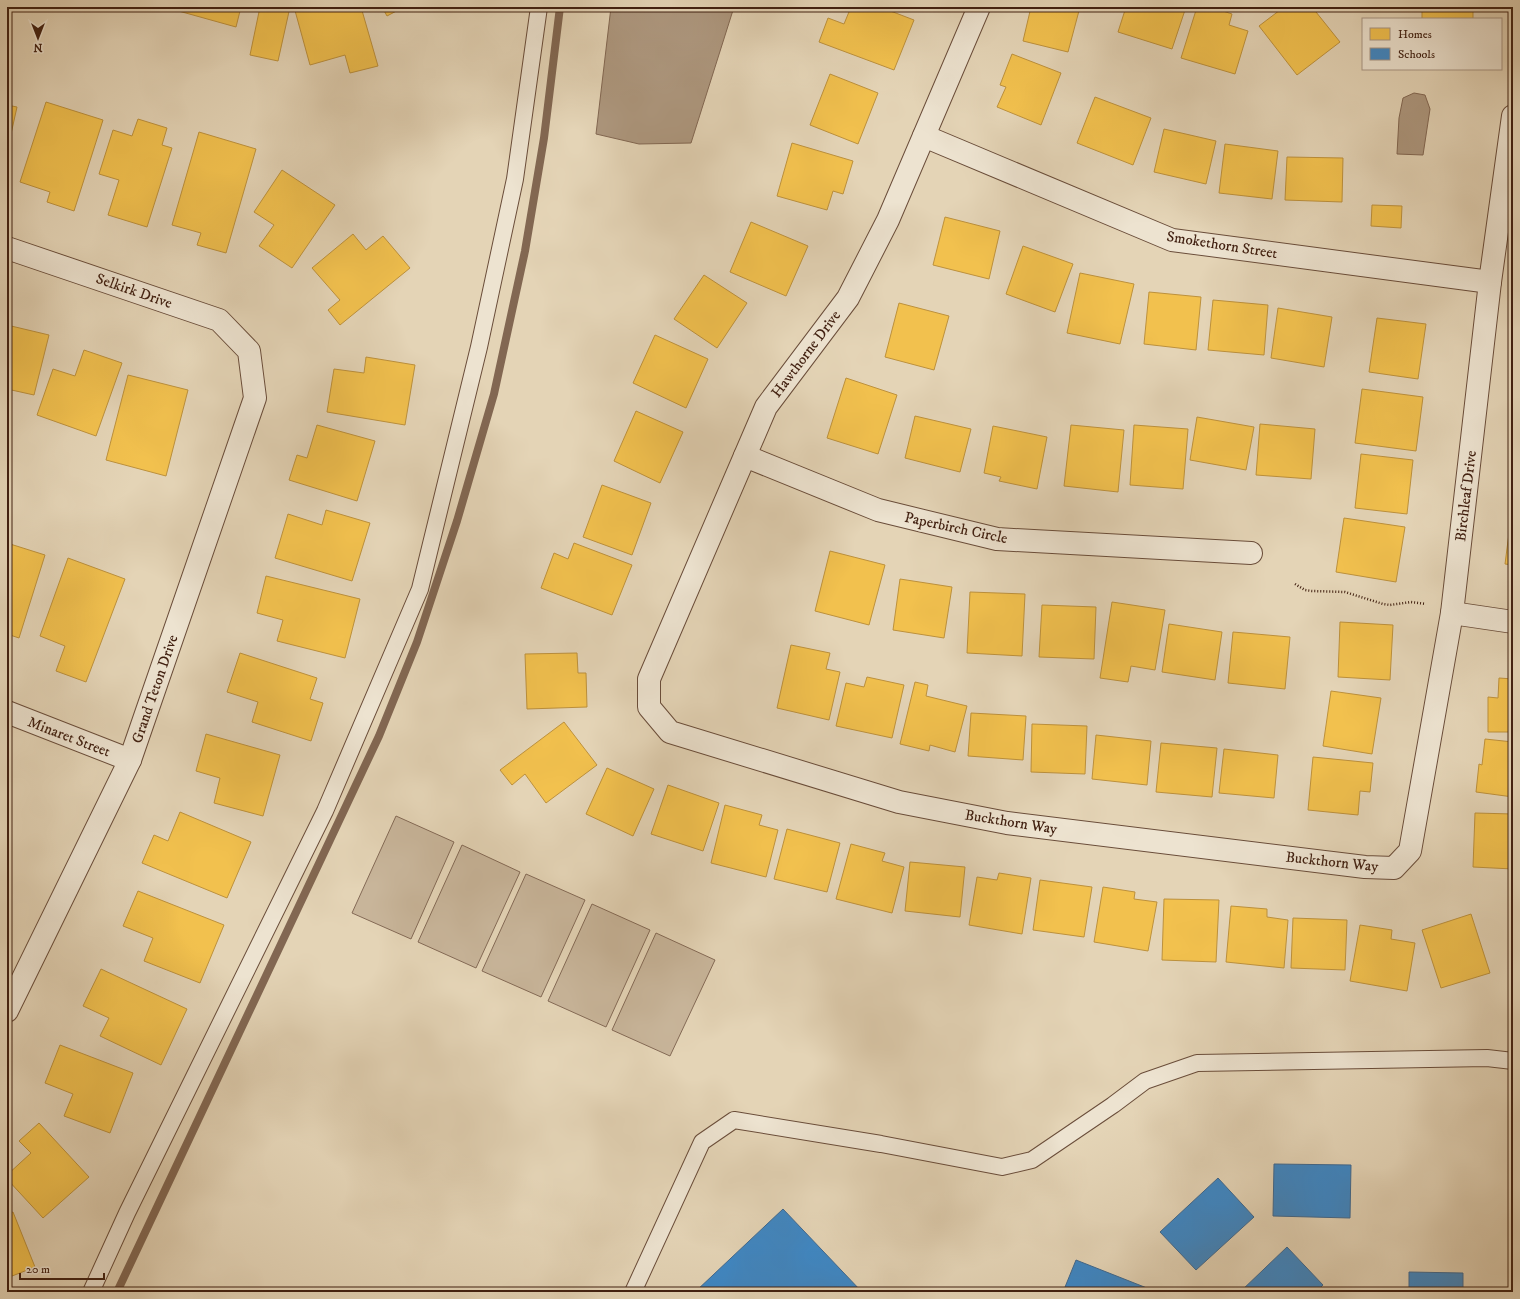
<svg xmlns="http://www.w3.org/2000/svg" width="1520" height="1299" font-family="'IM FELL DW Pica',serif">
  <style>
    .green { fill: #c8b59a; stroke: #846a56 }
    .water { fill: #ad977e; stroke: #826752 }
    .homes { fill: #f2c14e; stroke: #bd913c }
    .schools { fill: #3f88c5; stroke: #40698f }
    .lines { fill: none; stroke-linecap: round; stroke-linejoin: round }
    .stream { stroke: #826752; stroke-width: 8 }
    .lane-casing { stroke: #6a4d3a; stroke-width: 18 }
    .street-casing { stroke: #6a4d3a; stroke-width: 24 }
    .path { stroke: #412011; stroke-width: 2.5; stroke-dasharray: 1 2; stroke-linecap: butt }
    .lane { stroke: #ede3d0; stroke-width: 16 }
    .street { stroke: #ede3d0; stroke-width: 22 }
    .labels { text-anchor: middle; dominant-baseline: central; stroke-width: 4; stroke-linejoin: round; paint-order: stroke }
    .street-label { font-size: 15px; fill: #412011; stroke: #ede3d0 }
  </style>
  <rect width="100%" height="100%" fill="#e4d4b6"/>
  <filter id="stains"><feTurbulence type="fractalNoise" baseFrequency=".005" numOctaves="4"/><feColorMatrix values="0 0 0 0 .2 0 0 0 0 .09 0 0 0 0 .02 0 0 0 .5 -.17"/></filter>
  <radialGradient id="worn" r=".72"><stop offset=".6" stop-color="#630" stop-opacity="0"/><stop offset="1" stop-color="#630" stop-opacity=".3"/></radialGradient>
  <g class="green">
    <path d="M396,816L454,842L411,939L352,913Z"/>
    <path d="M462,845L520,872L476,968L418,942Z"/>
    <path d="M526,874L585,900L541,997L482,971Z"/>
    <path d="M592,904L650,930L606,1027L548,1001Z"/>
    <path d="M656,933L715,960L670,1056L612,1030Z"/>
  </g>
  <g class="water">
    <path d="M611,7H734L691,143L639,144L596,134Z"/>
    <path d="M1414,93L1425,95L1430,109L1423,155L1397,154L1399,118L1403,98Z"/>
  </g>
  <g class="homes">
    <path d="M176,7H241L236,27L175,10Z"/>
    <path d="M260,7H290L278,61L250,55Z"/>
    <path d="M294,7H361L378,66L350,73L345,55L310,65Z"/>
    <path d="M382,7H404L387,16Z"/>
    <path d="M851,7H880L914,20L894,70L819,42L828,18L844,24Z"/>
    <path d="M1031,7H1080L1068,52L1023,41Z"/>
    <path d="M1126,7H1186L1172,49L1118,32Z"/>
    <path d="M1197,7H1211L1232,14L1229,25L1248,31L1235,74L1181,58Z"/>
    <path d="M1284,7H1312L1340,42L1297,75L1259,26Z"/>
    <rect x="1422" y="7" width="51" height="12"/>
    <path d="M1012,54L1061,73L1041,125L997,107L1006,87L1000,85Z"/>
    <path d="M830,74L878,93L858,144L810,125Z"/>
    <path d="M1095,97L1151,118L1133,165L1077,143Z"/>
    <path d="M46,102L103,120L74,211L47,202L50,192L20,182Z"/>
    <path d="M7,105L17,107L7,152Z"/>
    <path d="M138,119L167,128L162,145L172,148L147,227L108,215L119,180L99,174L113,130L132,136Z"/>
    <path d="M1164,129L1216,141L1206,184L1154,172Z"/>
    <path d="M199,132L256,149L226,253L197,245L201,233L172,225Z"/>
    <path d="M792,143L853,161L843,194L833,191L827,210L777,196Z"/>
    <path d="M1225,144L1278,151L1272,199L1219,193Z"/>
    <path d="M1287,157L1343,158L1342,202L1285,200Z"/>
    <path d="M282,170L335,205L292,268L259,246L274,225L254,212Z"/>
    <path d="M1372,205L1402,206L1401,228L1371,226Z"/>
    <path d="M945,217L1000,231L989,279L933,265Z"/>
    <path d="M751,222L808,246L786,296L730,272Z"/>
    <path d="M353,234L366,250L383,236L410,268L340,325L328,310L340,300L312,268Z"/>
    <path d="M1023,246L1073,264L1055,312L1006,294Z"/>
    <path d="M1080,273L1134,284L1120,344L1067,333Z"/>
    <path d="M704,275L747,303L717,348L674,319Z"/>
    <path d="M1149,292L1201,297L1196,350L1144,344Z"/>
    <path d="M1213,300L1268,305L1264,355L1208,350Z"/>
    <path d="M899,303L949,316L934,370L885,357Z"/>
    <path d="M1278,308L1332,317L1324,367L1271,358Z"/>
    <path d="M1377,318L1426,324L1418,379L1369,372Z"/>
    <path d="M7,325L49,335L34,395L7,389Z"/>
    <path d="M655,335L708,359L686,408L633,383Z"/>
    <path d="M84,350L122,363L96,436L37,415L53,369L75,376Z"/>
    <path d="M366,357L415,365L405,425L327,412L334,369L364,373Z"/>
    <path d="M128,375L188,390L166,476L106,460Z"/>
    <path d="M846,378L897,395L878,454L827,438Z"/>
    <path d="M1362,389L1423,397L1416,451L1355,443Z"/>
    <path d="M636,411L683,432L660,483L614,461Z"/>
    <path d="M915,416L971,429L960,472L905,458Z"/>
    <path d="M1197,417L1254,427L1246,470L1190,460Z"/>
    <path d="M1260,424L1315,429L1311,479L1256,475Z"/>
    <path d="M317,425L375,441L357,501L289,480L297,455L307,458Z"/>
    <path d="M1071,425L1124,430L1118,492L1064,486Z"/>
    <path d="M1134,425L1188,429L1183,489L1130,485Z"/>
    <path d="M993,426L1047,437L1037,489L999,481L1001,477L984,473Z"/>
    <path d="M1361,454L1413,460L1407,514L1355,508Z"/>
    <path d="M602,485L651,503L632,555L583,537Z"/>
    <path d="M326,510L370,523L352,581L275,558L288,514L322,525Z"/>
    <path d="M1512,510H1513V565L1505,564Z"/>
    <path d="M1344,518L1405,527L1396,582L1336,572Z"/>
    <path d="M7,543L45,555L19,638L7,634Z"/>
    <path d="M574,543L632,565L612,615L541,588L554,553L568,559Z"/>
    <path d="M830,551L885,565L869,625L815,611Z"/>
    <path d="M68,558L125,579L86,682L56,671L65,646L40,636Z"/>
    <path d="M266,576L360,599L345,658L277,641L283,620L257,613Z"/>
    <path d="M900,579L952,587L944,638L893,630Z"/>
    <path d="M970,592L1025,594L1022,656L967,653Z"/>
    <path d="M1112,602L1165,610L1155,670L1131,666L1128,682L1100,678Z"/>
    <path d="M1042,605L1096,607L1094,659L1039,657Z"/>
    <path d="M1340,622L1393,625L1390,680L1338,677Z"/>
    <path d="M1169,624L1222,632L1215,680L1162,672Z"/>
    <path d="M1233,632L1290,637L1285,689L1228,683Z"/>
    <path d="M791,645L830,653L826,669L840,672L829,720L777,708Z"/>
    <path d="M240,653L317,678L310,699L323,703L311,741L252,722L258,702L227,692Z"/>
    <path d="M577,653L578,673H586L587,707L527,709L525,654Z"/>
    <path d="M867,677L904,685L892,738L836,726L846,683L864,687Z"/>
    <path d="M1499,678L1513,679V732H1488V697L1498,698Z"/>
    <path d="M915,682L928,685L926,696L967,706L955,752L930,745L929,751L900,744Z"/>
    <path d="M1331,691L1381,698L1372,754L1323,746Z"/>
    <path d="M971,713L1026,716L1023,760L968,756Z"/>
    <path d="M564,722L597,765L546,803L525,774L512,785L500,770Z"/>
    <path d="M1032,724L1087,726L1085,774L1031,772Z"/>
    <path d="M206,734L280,755L263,816L214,803L220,778L196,771Z"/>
    <path d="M1096,735L1151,741L1147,785L1092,779Z"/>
    <path d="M1485,739L1513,742V797L1476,792L1479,764L1482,765Z"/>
    <path d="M1161,743L1217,748L1212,797L1156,792Z"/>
    <path d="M1224,749L1278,755L1274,798L1219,793Z"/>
    <path d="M1313,757L1373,763L1370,792L1360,791L1358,815L1308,810Z"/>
    <path d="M607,768L654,789L633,836L586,814Z"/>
    <path d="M668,785L719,803L703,851L651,834Z"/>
    <path d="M725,805L762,815L759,825L778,830L766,877L711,863Z"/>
    <path d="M180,812L251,842L227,898L142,863L154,835L168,841Z"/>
    <path d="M1475,813L1513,814V869L1473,867Z"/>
    <path d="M787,829L840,843L827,892L774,879Z"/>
    <path d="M851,844L885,853L882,861L904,867L892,913L836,899Z"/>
    <path d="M910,862L965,867L960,917L905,911Z"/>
    <path d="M999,873L1031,878L1022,934L969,925L977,877L997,880Z"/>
    <path d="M1040,880L1092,887L1084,937L1033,930Z"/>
    <path d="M1103,887L1135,892L1134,899L1157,902L1148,951L1094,942Z"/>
    <path d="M138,891L224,925L200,983L144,961L153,938L123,926Z"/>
    <path d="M1164,899L1219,900L1216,962L1162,960Z"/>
    <path d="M1231,906L1267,909V917L1288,920L1284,968L1226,962Z"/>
    <path d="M1471,914L1490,973L1441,988L1422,930Z"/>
    <path d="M1293,918L1347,920L1345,970L1291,968Z"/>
    <path d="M1360,925L1392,930L1391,939L1415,943L1407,991L1350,981Z"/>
    <path d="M101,969L187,1009L161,1065L100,1036L109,1018L83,1006Z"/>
    <path d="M60,1045L133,1073L110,1133L64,1116L73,1094L45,1083Z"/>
    <path d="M39,1123L89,1177L43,1218L7,1179V1175L31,1153L19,1141Z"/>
    <path d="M13,1212L35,1267L7,1278V1214Z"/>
  </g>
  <g class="schools">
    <path d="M1274,1164L1351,1165L1350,1218L1273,1216Z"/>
    <path d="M1218,1178L1254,1217L1196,1270L1160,1232Z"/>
    <path d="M783,1209L862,1292H695Z"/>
    <path d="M1287,1247L1323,1285L1316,1292H1240Z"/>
    <path d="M1076,1260L1157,1292H1063Z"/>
    <path d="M1409,1272L1463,1273V1292H1409Z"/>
  </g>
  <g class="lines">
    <path class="stream" d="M117,1292L379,736L417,642L457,521L494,394L525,251L544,138L560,7"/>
    <defs>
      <g id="lane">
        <path d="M91,1292L127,1213L325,811L420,589L479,347L515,179L539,7"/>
        <path d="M633,1292L702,1142L734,1120L881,1144L1002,1167L1032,1160L1113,1105L1145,1081L1197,1063L1487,1058L1513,1061"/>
      </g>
      <g id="street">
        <path d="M979,7L888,220L848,298L766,407L649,679V707L670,732L899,802L1007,823L1365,867L1394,868L1410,851L1452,613L1490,282L1513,116"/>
        <path d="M924,136L1172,240L1490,282"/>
        <path d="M7,248L219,320L249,351L255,398L130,760L7,1011"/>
        <path d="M745,456L878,510L997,539L1251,553"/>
        <path d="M1452,613L1513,622"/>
        <path d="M7,712L130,760"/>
      </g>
    </defs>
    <use href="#lane" class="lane-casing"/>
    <use href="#street" class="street-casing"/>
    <path class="path" d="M1295,584L1305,590L1312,591L1345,592L1383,604L1390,605L1411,602L1426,604"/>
    <use href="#lane" class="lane"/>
    <use href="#street" class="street"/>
  </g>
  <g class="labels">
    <g class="street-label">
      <text transform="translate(1222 245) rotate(9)">Smokethorn Street</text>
      <text transform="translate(134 291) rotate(19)">Selkirk Drive</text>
      <text transform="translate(806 354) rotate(-53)">Hawthorne Drive</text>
      <text transform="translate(1466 496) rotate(-83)">Birchleaf Drive</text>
      <text transform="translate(956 528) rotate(12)">Paperbirch Circle</text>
      <text transform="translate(155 689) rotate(-71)">Grand Teton Drive</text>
      <text transform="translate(69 737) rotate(21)">Minaret Street</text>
      <text transform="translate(1011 822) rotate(9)">Buckthorn Way</text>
      <text transform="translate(1332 862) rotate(6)">Buckthorn Way</text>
    </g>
  </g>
  <rect width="1520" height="1299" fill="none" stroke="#e4d4b6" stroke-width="24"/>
  <rect x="8" y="8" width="1504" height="1283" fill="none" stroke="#412011" stroke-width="2"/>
  <rect x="12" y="12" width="1496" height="1275" fill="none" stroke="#412011"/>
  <rect x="1362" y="18" width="140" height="52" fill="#ede3d0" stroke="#a89584"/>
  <rect x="1370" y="28" width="20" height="12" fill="#f2c14e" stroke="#a89584"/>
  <text x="1398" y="38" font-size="12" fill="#412011">Homes</text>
  <rect x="1370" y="48" width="20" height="12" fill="#3f88c5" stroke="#a89584"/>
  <text x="1398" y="58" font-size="12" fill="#412011">Schools</text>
  <g transform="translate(38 38) rotate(180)" stroke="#ede3d0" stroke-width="3" paint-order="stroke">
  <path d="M0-3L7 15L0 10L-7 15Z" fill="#412011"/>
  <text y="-6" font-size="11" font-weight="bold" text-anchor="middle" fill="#412011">N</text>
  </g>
  <path d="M20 1273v6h84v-6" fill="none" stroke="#412011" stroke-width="2"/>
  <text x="26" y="1273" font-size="12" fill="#412011" stroke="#ede3d0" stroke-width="3" paint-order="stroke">20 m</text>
  <rect width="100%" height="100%" filter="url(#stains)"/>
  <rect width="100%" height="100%" fill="url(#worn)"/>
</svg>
